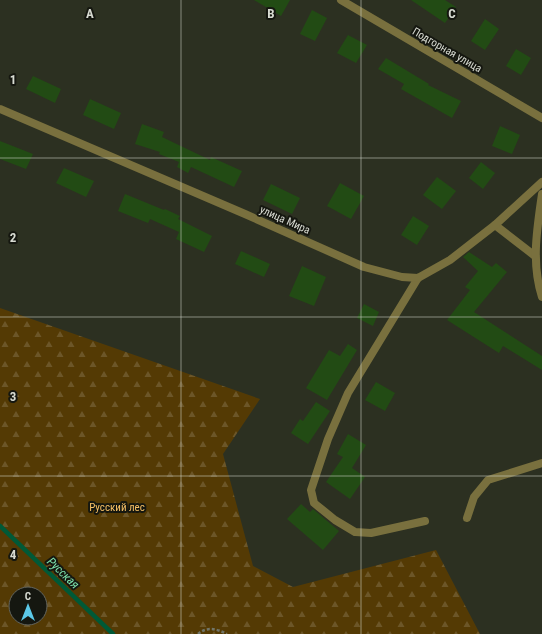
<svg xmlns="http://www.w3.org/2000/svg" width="542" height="634" font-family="'Roboto Condensed',sans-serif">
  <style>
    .forest { fill: url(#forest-firs); fill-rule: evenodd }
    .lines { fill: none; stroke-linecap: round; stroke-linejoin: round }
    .stream { stroke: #005937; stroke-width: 4.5 }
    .building { fill: #224b14 }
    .path { stroke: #717568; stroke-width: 2.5; stroke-dasharray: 3 2; stroke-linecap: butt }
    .service { stroke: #79703e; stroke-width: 8 }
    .minor { stroke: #79703e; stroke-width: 8 }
    .grid { fill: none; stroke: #d8dbd2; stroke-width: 1; stroke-opacity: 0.55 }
    .labels { text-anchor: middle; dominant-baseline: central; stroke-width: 4; stroke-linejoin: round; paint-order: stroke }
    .street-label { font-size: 11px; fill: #d8dbd2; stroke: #151710 }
    .park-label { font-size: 11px; fill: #f7c065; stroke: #151710 }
    .water-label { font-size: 12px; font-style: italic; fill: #7fe6af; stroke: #151710 }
    .grid-label { font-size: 13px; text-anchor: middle; font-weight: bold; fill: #d8dbd2; stroke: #151710; stroke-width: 4; stroke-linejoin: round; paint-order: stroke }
  </style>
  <defs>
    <pattern id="forest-firs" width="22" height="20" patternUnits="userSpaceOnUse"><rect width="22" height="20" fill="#543a04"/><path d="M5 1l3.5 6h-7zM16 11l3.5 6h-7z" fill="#6c5628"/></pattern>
  </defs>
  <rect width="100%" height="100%" fill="#2c3021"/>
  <path class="forest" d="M0,308L260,399L223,454L253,566L293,587L436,550L480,634H0ZM16,594H40V618H16Z"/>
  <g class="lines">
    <path class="stream" d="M0,526L113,634"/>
  </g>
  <g class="building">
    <path d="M254,0H290L281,16Z"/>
    <path d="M411,0H445L456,7L445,23Z"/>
    <path d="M312,10L327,18L315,41L300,34Z"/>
    <path d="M485,19L499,29L485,50L471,41Z"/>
    <path d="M348,35L367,45L356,63L337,53Z"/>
    <path d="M516,49L531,58L521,75L506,66Z"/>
    <path d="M386,58L429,84L428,85L461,101L452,118L401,89L404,84L378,69Z"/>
    <path d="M33,76L61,89L55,103L26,89Z"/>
    <path d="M90,99L121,113L114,129L83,115Z"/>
    <path d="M142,124L164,132L162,137L210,160L211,157L242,171L234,187L191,167L188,173L177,167L179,162L159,154L160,152L135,144Z"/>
    <path d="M500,126L520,135L512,154L492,146Z"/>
    <path d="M0,141L33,154L26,169L0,159Z"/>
    <path d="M481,162L495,173L483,189L469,178Z"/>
    <path d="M64,168L94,181L86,197L56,183Z"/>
    <path d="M437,177L456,191L442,209L423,195Z"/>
    <path d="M340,183L364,196L351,219L327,206Z"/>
    <path d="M271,184L300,198L292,214L263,200Z"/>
    <path d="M125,194L164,210L165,209L180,216L178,219L212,236L204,252L176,239L179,232L150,219L148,223L118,211Z"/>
    <path d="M413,216L429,226L417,245L401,235Z"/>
    <path d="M241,251L270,264L264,277L235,264Z"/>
    <path d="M469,252L492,267L496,263L507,272L474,312L542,356V370L503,346L499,353L447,320L470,290L465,287L478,271L463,257Z"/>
    <path d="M302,266L326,277L314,306L289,296Z"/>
    <path d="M364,304L379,312L373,326L357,318Z"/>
    <path d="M348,344L357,350L327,400L306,388L329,350L340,356Z"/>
    <path d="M376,382L395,393L385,411L365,400Z"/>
    <path d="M316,402L330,411L308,444L291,433L300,419L303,421Z"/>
    <path d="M348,434L366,445L352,468L365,477L350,499L326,482L343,457L337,454Z"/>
    <path d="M301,504L310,512L313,509L339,531L323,550L287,519Z"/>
  </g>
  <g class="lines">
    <path class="path" d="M198,634C207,626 217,629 227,634"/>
    <g class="service">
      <path d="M495,225L535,256"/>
      <path d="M418,278L348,393L328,439L311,490L314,503L335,520L355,532L371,533L425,521"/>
      <path d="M467,518L474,497L488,480L542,463"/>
    </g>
    <g class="minor">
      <path d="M341,0L542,118"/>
      <path d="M0,109L245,214L364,267L402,277L418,278L450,260L495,225L542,182"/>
      <path d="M542,194C537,229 531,263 542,297"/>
    </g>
  </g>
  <path class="grid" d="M181,0V634M361,0V634M0,158H542M0,317H542M0,476H542"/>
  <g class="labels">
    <g class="street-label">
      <text transform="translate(447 50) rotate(30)">Подгорная улица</text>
      <text transform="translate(285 220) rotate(24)">улица Мира</text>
    </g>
    <g class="park-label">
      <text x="117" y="507">Русский лес</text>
    </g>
    <g class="water-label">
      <text transform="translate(63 573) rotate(44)">Русская</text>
    </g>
  </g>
  <g class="grid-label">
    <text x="90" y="18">A</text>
    <text x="271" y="18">B</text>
    <text x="452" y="18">C</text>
    <text x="13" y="84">1</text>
    <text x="13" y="242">2</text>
    <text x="13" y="401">3</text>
    <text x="13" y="559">4</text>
  </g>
  <g transform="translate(28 606)"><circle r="19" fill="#151710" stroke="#63655e"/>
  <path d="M0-3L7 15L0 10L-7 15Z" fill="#5bc8e7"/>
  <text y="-6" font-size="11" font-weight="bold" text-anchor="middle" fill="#d8dbd2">С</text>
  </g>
</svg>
